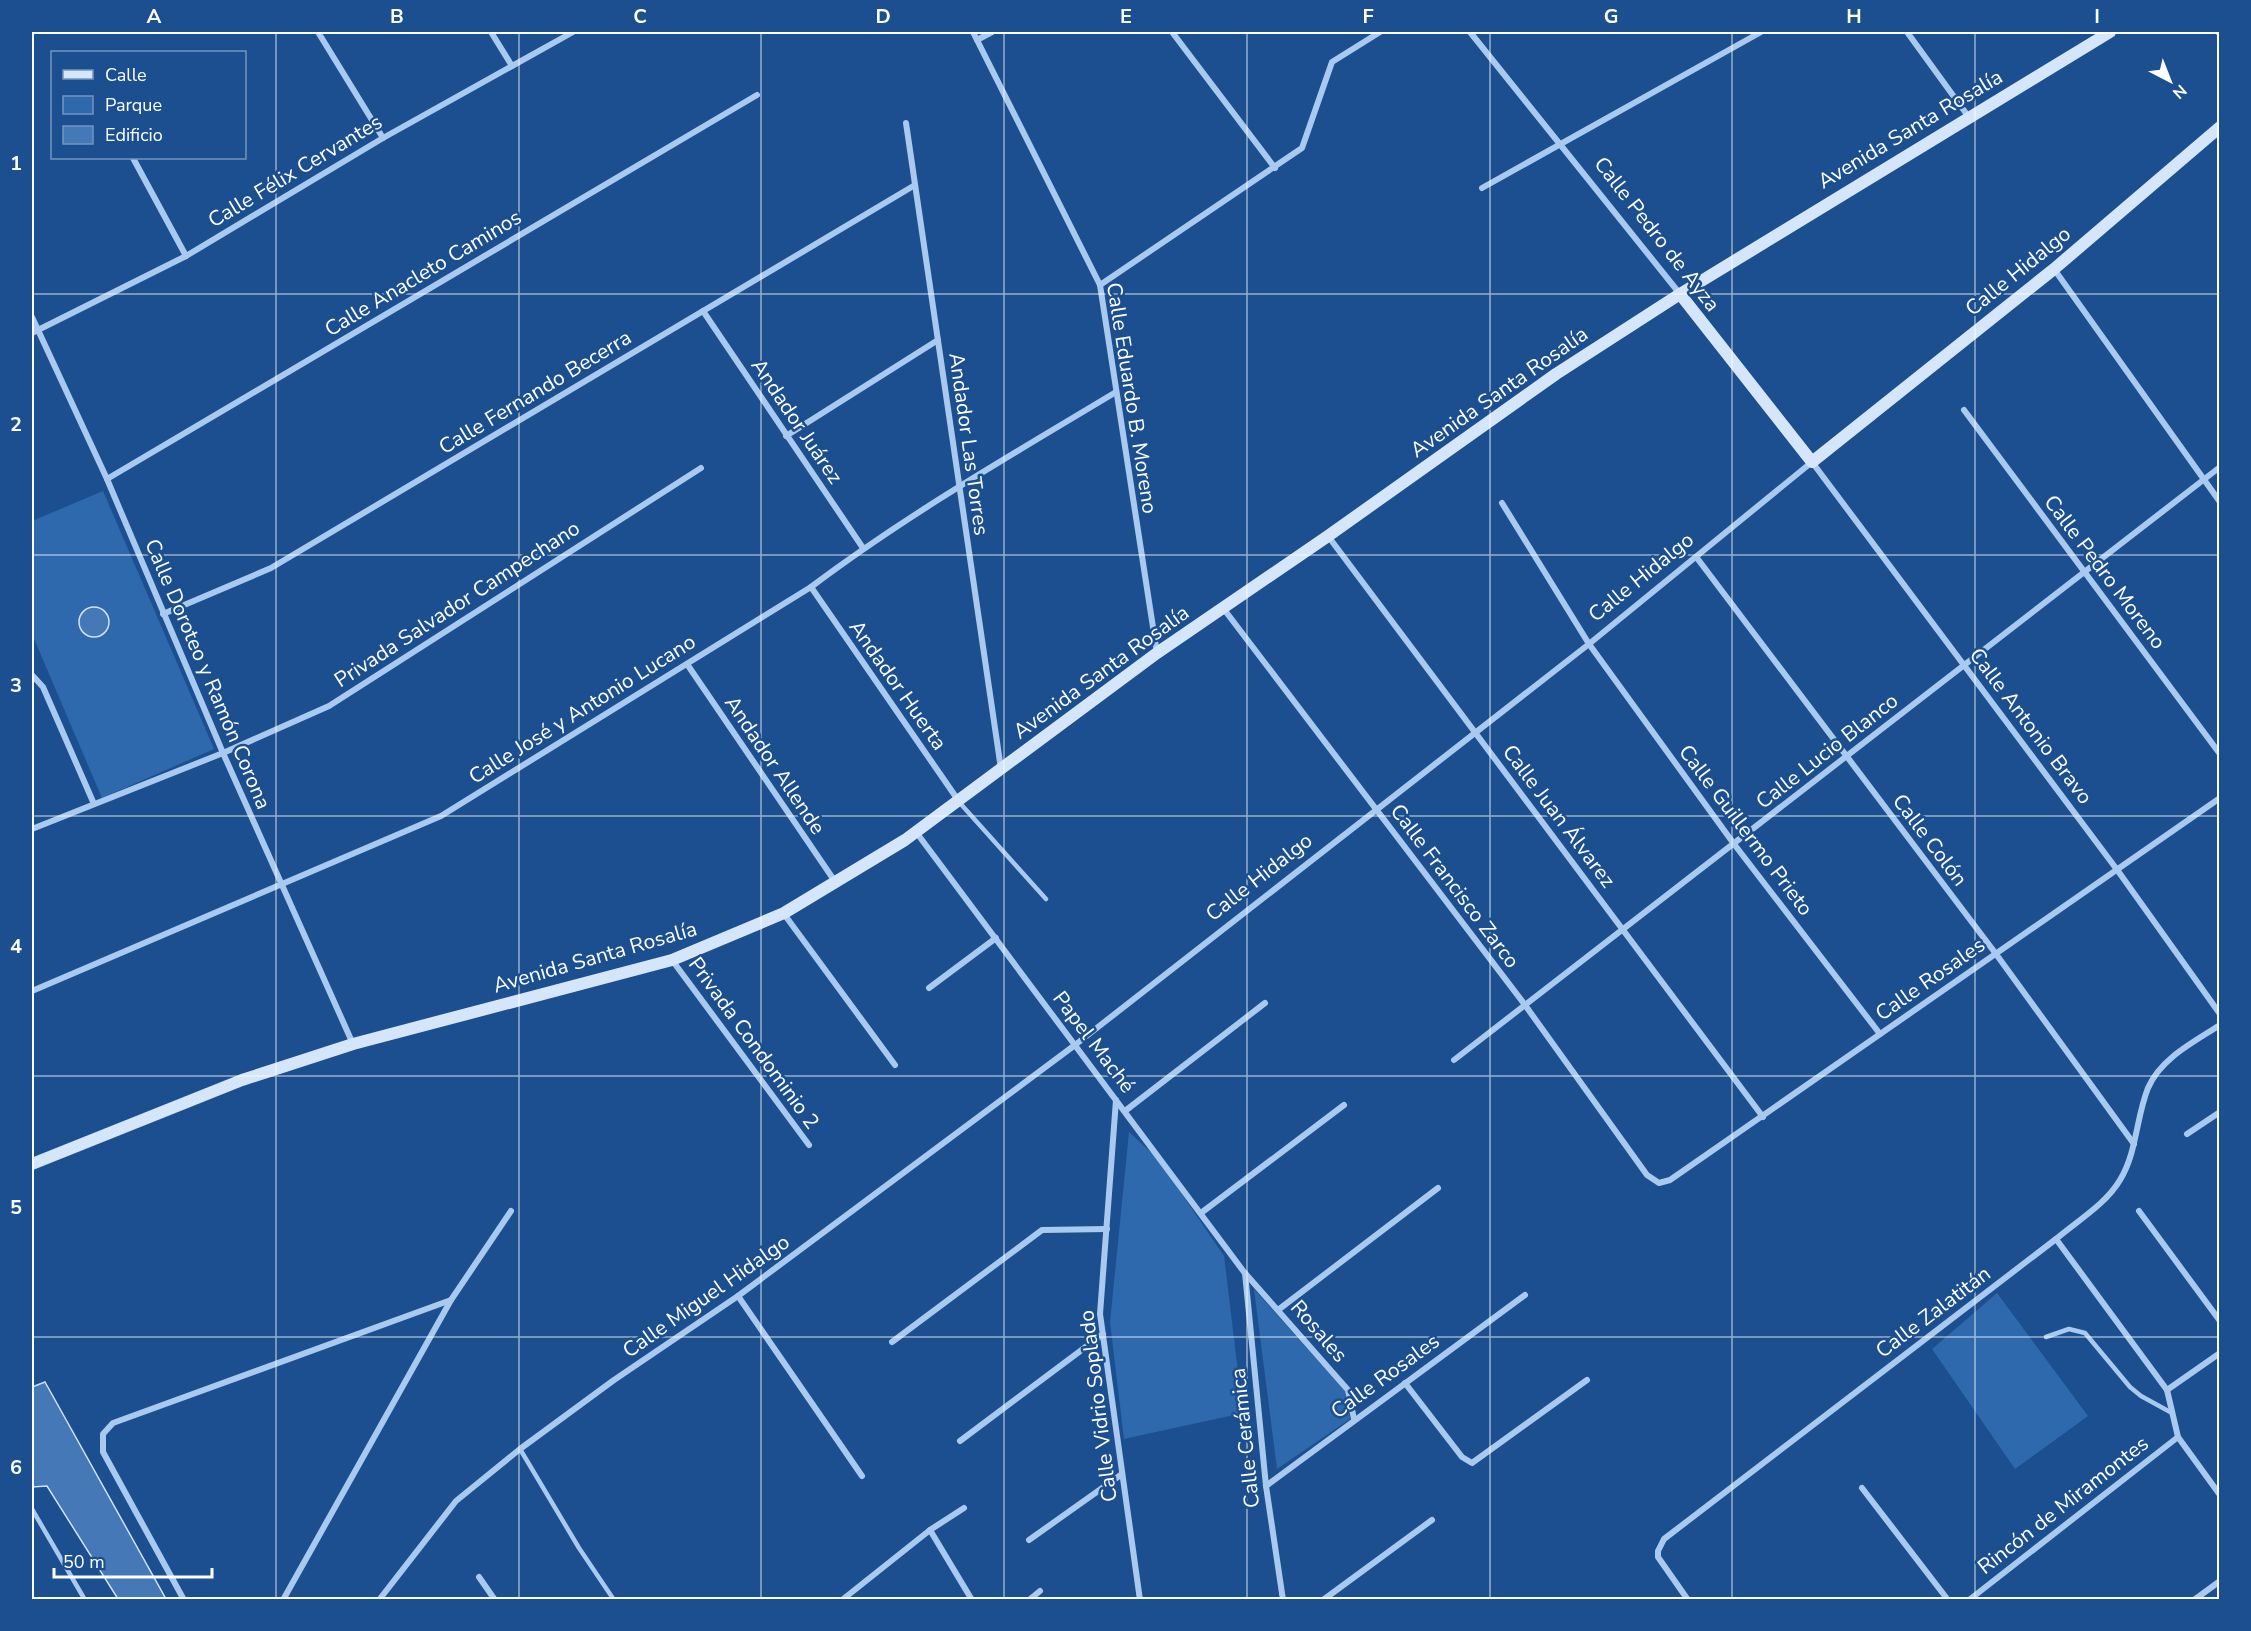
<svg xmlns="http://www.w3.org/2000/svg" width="2251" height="1631" font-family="'Nunito Sans',sans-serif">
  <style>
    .green { fill: #2e69ad }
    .building { fill: #4478b7; stroke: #cfe3fa; stroke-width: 1.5 }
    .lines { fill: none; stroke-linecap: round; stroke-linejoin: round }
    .lane { stroke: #a9c9ee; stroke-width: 4.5 }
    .street { stroke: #a9c9ee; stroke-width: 6 }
    .secondary { stroke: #d6e6fa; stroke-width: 12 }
    .grid { fill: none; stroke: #fff; stroke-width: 1.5; stroke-opacity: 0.55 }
    .labels { text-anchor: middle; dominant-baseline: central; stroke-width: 5; stroke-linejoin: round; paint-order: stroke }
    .street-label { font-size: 21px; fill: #fff; stroke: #1b4f8f }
    .neatline { fill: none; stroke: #fff; stroke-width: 2 }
    .grid-label { font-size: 20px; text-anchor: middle; font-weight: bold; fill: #fff }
  </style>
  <rect width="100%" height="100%" fill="#1b4f8f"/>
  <g class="green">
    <path d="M103,491L214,749L102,798L32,634V521Z"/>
    <path d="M1129,1132L1158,1159L1224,1256L1243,1413L1124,1439L1110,1322Z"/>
    <path d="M1254,1289L1346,1392L1350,1419L1277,1469Z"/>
    <path d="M1997,1293L2088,1416L2015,1469L1932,1349Z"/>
  </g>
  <g class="building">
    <circle cx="94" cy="622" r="15"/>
    <path d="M45,1382L166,1599H118L47,1486L32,1487V1387Z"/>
  </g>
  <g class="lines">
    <g class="lane">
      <path d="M959,802L1046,899"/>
      <path d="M2046,1337L2069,1329L2085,1333L2130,1387L2141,1396L2172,1413"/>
      <path d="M520,1449L579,1548L614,1600"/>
      <path d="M32,1509L85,1600"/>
    </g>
    <g class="street">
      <path d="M318,32L383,138"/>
      <path d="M491,32L512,66"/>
      <path d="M973,32L1100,285L1157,653"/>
      <path d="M1172,32L1275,168"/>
      <path d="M1470,32L1680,294"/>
      <path d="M1907,32L1968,116"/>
      <path d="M2218,32L2220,34"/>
      <path d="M977,40L992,32"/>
      <path d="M906,123L1001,769"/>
      <path d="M133,158L186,256"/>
      <path d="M1482,188L1761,32"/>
      <path d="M2054,269L2220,502"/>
      <path d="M1100,285L1302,148L1332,62L1380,32"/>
      <path d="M703,311L863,548"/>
      <path d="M32,317L107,479L223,753L353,1044"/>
      <path d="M32,333L186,256L383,138L573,32"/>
      <path d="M1964,410L2220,754"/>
      <path d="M786,436L938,340"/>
      <path d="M107,479L757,95"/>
      <path d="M1502,503L1589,644L1734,844L1880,1034"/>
      <path d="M1328,536L1763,1117"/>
      <path d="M1697,558L1996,954L2134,1144"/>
      <path d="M811,587L958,800"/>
      <path d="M1223,608L1525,1005L1647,1175L1659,1183L1670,1180L2220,798"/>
      <path d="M163,614L271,568L915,185"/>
      <path d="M687,664L836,883"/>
      <path d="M32,675L43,687L94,804"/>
      <path d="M32,829L223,753L329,706L701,468"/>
      <path d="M916,832L1244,1272L1348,1390L1354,1419"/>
      <path d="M784,914L895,1065"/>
      <path d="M672,960L809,1145"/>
      <path d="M929,988L996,938"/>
      <path d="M32,991L441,816L811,587C908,514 1013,454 1116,392"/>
      <path d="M1454,1060L2220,467"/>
      <path d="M1116,1100L1100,1314L1140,1600"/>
      <path d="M1125,1111L1265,1003"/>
      <path d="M2187,1134L2220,1112"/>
      <path d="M2139,1211L2220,1321"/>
      <path d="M1201,1213L1344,1105"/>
      <path d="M2056,1239L2167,1390L2178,1437L2220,1495"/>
      <path d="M1245,1273L1266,1486L1283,1600"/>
      <path d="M738,1296L862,1476"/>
      <path d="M1278,1310L1438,1188"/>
      <path d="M892,1342L1042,1230L1107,1229"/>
      <path d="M1405,1383L1462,1457L1472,1463L1587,1380"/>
      <path d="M2167,1390L2220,1353"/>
      <path d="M960,1441L1103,1334"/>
      <path d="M1266,1486L1525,1295"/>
      <path d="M1862,1488L1948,1600"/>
      <path d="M930,1530L972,1600"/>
      <path d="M1029,1540L1122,1474"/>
      <path d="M479,1577L495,1600"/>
      <path d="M184,1600L103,1452V1434L113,1423L451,1300"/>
      <path d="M283,1600L451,1300L511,1211"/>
      <path d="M379,1600L456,1501L520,1449L614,1380L738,1296L1075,1045L1589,644L1812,462L2118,871L2220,1014"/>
      <path d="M842,1600L930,1530L964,1508"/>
      <path d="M1029,1600L1040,1591"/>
      <path d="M1323,1600L1432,1520"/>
      <path d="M1688,1600L1658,1557V1551L1664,1539L2056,1239C2077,1221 2106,1204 2120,1180C2137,1152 2136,1118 2148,1088C2161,1058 2194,1042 2220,1025"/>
      <path d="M1969,1600L2178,1437"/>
      <path d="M2194,1600L2220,1581"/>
    </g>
    <g class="secondary">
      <path d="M1680,294L1812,462L2054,269L2220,127"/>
      <path d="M32,1164L242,1080L353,1044L672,960L784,913L905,840L1157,653L1328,536L1556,374L1680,294L2110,32"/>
    </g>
  </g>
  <path class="grid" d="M276,32V1600M519,32V1600M761,32V1600M1004,32V1600M1247,32V1600M1490,32V1600M1732,32V1600M1975,32V1600M32,294H2220M32,555H2220M32,816H2220M32,1076H2220M32,1337H2220"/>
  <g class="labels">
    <g class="street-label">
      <text transform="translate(1910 129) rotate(-31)">Avenida Santa Rosalía</text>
      <text transform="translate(295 171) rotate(-31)">Calle Félix Cervantes</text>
      <text transform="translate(1657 234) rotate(52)">Calle Pedro de Ayza</text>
      <text transform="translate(2018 271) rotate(-39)">Calle Hidalgo</text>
      <text transform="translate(423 273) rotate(-31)">Calle Anacleto Caminos</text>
      <text transform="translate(535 392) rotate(-31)">Calle Fernando Becerra</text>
      <text transform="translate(1499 392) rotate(-35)">Avenida Santa Rosalía</text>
      <text transform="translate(1132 398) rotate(81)">Calle Eduardo B. Moreno</text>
      <text transform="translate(797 421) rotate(56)">Andador Juárez</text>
      <text transform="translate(969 444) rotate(82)">Andador Las Torres</text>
      <text transform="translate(2105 572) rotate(53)">Calle Pedro Moreno</text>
      <text transform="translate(1641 577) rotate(-39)">Calle Hidalgo</text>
      <text transform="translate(457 604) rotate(-33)">Privada Salvador Campechano</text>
      <text transform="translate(1101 672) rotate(-36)">Avenida Santa Rosalía</text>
      <text transform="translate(208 674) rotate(67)">Calle Doroteo y Ramón Corona</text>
      <text transform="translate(898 685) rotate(55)">Andador Huerta</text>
      <text transform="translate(582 709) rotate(-32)">Calle José y Antonio Lucano</text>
      <text transform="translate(2031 726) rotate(53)">Calle Antonio Bravo</text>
      <text transform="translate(1827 751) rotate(-38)">Calle Lucio Blanco</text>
      <text transform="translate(775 765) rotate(56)">Andador Allende</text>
      <text transform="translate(1559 816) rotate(53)">Calle Juan Álvarez</text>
      <text transform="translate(1746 830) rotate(53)">Calle Guillermo Prieto</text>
      <text transform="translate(1930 840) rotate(53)">Calle Colón</text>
      <text transform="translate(1259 877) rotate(-38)">Calle Hidalgo</text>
      <text transform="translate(1455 886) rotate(53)">Calle Francisco Zarco</text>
      <text transform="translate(595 957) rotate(-16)">Avenida Santa Rosalía</text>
      <text transform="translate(1930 979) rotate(-35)">Calle Rosales</text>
      <text transform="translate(1094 1042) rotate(53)">Papel Maché</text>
      <text transform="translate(754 1043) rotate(54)">Privada Condominio 2</text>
      <text transform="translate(706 1296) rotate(-35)">Calle Miguel Hidalgo</text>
      <text transform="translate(1933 1312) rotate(-37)">Calle Zalatitán</text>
      <text transform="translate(1319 1331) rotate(49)">Rosales</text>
      <text transform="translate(1385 1376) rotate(-36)">Calle Rosales</text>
      <text transform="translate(1098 1406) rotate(-97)">Calle Vidrio Soplado</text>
      <text transform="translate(1245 1438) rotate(-96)">Calle Cerámica</text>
      <text transform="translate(2063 1505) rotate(-38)">Rincón de Miramontes</text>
    </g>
  </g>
  <rect width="2251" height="1631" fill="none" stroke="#1b4f8f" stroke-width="66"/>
  <rect x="51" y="51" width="195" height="108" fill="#1b4f8f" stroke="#7695bc" stroke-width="1.5"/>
  <rect x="63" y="70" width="30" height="9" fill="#d6e6fa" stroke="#7695bc" stroke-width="1.5"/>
  <text x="105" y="81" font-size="18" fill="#ffffff">Calle</text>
  <rect x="63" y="96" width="30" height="18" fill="#2e69ad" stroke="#7695bc" stroke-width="1.5"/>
  <text x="105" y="111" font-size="18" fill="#ffffff">Parque</text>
  <rect x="63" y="126" width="30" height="18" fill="#4478b7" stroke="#7695bc" stroke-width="1.5"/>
  <text x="105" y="141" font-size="18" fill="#ffffff">Edificio</text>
  <g transform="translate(2170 81) rotate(138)" stroke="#1b4f8f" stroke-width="4.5" paint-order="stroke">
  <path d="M0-4.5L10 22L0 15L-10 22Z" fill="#ffffff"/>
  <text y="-9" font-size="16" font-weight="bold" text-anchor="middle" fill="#ffffff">N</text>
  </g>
  <path d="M54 1568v9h158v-9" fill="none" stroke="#ffffff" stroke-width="3"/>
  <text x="63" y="1568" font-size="18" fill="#ffffff" stroke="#1b4f8f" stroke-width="4.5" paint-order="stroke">50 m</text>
  <rect x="33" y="33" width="2185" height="1565" class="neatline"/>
  <g class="grid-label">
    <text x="154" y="23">A</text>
    <text x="397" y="23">B</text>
    <text x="640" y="23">C</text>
    <text x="883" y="23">D</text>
    <text x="1126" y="23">E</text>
    <text x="1368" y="23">F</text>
    <text x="1611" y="23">G</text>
    <text x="1854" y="23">H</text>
    <text x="2097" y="23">I</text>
    <text x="16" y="170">1</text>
    <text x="16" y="431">2</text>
    <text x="16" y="692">3</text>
    <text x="16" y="953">4</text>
    <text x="16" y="1214">5</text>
    <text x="16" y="1474">6</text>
  </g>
</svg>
